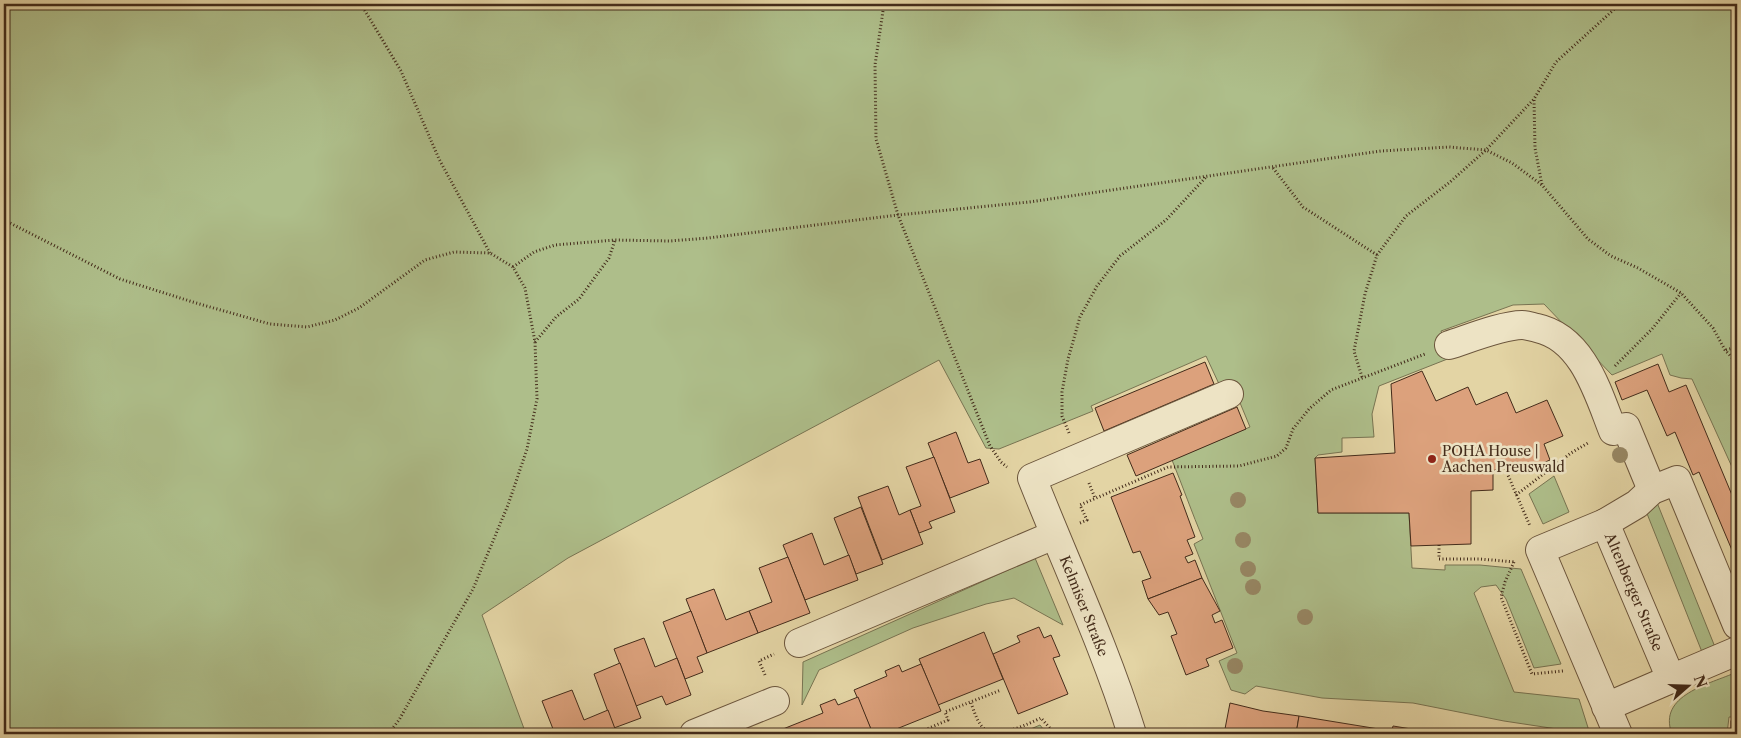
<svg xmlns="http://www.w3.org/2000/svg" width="1741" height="738" font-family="'Libre Caslon Text',serif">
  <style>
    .green { fill: #aebe8a; stroke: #787452 }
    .building { fill: #dca17c; stroke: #432b1a }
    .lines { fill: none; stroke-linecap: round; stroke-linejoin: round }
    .minor-casing { stroke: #6b553c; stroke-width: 30 }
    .path { stroke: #432b1a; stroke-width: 3; stroke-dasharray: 1 2.5; stroke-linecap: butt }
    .minor { stroke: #ede3c4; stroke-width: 28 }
    .tree { fill: #978764 }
    .poi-dot { fill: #8f2418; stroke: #ede3c4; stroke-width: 2 }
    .labels { text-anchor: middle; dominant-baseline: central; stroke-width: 5; stroke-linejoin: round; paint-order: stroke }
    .poi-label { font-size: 14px; fill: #432b1a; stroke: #ede3c4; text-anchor: start }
    .street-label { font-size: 14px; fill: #432b1a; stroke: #ede3c4 }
  </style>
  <rect width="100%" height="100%" fill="#e3d4a4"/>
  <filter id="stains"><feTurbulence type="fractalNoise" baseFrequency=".004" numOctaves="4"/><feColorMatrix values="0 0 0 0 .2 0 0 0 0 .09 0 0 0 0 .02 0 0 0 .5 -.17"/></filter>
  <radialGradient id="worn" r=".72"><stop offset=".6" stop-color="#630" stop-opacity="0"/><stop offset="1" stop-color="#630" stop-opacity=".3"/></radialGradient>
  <g class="green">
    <path d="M4,4H1737V478L1692,379L1681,378L1670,375L1662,354L1612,375L1544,304L1513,305L1441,331L1450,358L1379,386L1372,414L1374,437L1342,438V452L1318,455L1315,458L1318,513H1409L1412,568L1445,570V565H1480L1521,569L1561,664L1534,668L1506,599L1496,585L1481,587L1474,593L1514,692L1579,699L1590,734L1504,721L1413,703L1322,698L1256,686L1245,694L1231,690L1219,661L1237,653L1194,544L1203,539C1192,513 1183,487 1172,460L1250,427L1231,381L1219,384L1206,356L1091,406L1093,411L999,449L986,448L939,360L568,558L482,615L526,734H4Z"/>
    <path d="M1554,476L1569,512L1543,524L1529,494Z"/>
    <path d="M1656,500L1715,647L1702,652L1644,506Z"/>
    <path d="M1035,558L1063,625L1014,598L986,604L913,628L819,670L802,705L803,662Z"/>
    <path d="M1737,672V717H1729L1727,734H1672C1657,695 1710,684 1737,672Z"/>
    <path d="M1040,725L1047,734H1019Z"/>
  </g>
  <g class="building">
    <path d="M1205,362L1214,384L1104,431L1095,408Z"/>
    <path d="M1658,364L1669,392L1686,385L1737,507V562L1699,472L1693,475L1675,432L1667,436L1647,390L1622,400L1615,382Z"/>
    <path d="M1422,371L1436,401L1468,387L1476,405L1507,392L1516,413L1547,400L1563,436L1544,444L1550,460L1520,473L1515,463L1504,466L1493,471V490L1471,491V544L1411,546L1409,513H1318L1315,458L1395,453L1391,384Z"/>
    <path d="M1237,407L1246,429L1136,476L1127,455Z"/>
    <path d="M956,432L968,463L980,459L989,483L950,498L928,443Z"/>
    <path d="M934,457L955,512L929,522L932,528L919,533L910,510L921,506L906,467Z"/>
    <path d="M1173,473L1182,495L1180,496L1195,537L1187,540L1193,554L1185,557L1188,563L1195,560L1202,578L1148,599L1142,581L1151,578L1140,551L1133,553L1111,497Z"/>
    <path d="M888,486L899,515L910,510L923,544L882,560L858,497Z"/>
    <path d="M861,507L883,564L856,574L834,518Z"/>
    <path d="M812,533L824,565L849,555L858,580L805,600L783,545Z"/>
    <path d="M788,557L810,613L758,633L749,611L772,602L759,568Z"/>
    <path d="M1202,578L1220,611L1212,615L1215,623L1222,620L1233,648L1206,659L1209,666L1186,675L1171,636L1177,634L1168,612L1159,615L1148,599Z"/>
    <path d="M714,589L726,620L749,611L758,633L707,653L686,599Z"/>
    <path d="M691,611L707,653L697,657L703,672L685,679L663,622Z"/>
    <path d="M1039,627L1044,638L1051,635L1060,656L1053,658L1068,694L1018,714L993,654L1020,642L1017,636Z"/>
    <path d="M984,632L1003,679L938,705L919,659Z"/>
    <path d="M644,638L655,667L677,658L691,695L666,705L662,696L636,706L614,649Z"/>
    <path d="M620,663L641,718L614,728L594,674Z"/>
    <path d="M921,664L941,711L884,734H873L854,690L887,676L885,671L899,665L902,672Z"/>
    <path d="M572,690L584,720L608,710L617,734H555L542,701Z"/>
    <path d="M858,697L873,734H785L783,729L823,713L820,705L835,699L838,705Z"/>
    <path d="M1230,703L1263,711L1299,716L1296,734H1224Z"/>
    <path d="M1299,716L1391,731V734H1296Z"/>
    <rect x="1731" y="721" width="6" height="13"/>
    <path d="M1393,726L1442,734H1391Z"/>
  </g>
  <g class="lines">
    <defs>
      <g id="minor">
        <path d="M1449,345C1468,339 1503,325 1522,325C1527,325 1532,327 1537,328C1583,338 1598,393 1613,431L1626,427L1652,490"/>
        <path d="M1605,523L1637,504L1652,490L1677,480L1737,625"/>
        <path d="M799,643L1054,535"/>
        <path d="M1671,679L1737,651"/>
        <path d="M1606,707L1671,679L1605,523L1540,550C1566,611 1592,673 1618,734"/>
        <path d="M694,734L775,701"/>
        <path d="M1132,734C1105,647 1066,564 1032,478L1229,394"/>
      </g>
    </defs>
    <use href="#minor" class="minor-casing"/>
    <g class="path">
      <path d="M361,4L401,71L439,159L490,253"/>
      <path d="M884,4L875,65L876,139L898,215L990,446L1001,462L1007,467"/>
      <path d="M1534,100L1535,148L1542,185"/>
      <path d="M1273,168L1303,207L1377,255"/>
      <path d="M4,220L120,279L196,303L270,324L307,327L335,320L359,308L425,260L454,252L490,253L513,267L525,288L535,342L537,399L527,449L508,505L473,589L399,720L388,734"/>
      <path d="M513,267L534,252L555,245L615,240L670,241L708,238L898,215L1029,202L1381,151L1449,147L1486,150L1512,163L1542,185L1588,239L1611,256L1638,268L1681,293L1713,328L1725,350L1737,363"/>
      <path d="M535,342L556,317L579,299L609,258L615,240"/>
      <path d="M1726,350L1737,347"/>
      <path d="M1615,366L1652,329L1681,293"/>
      <path d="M1362,377L1354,351L1365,294L1377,255L1406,216L1450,182L1486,150L1534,99L1556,62L1620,4"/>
      <path d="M1069,433L1062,416V392L1068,359L1080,317L1097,286L1120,256L1166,220L1207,176"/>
      <path d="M1504,466L1530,526"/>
      <path d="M1089,483L1095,498"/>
      <path d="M1516,495L1571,453L1588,443"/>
      <path d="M1080,523L1087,520L1080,505L1168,467L1239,466L1277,456L1286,448L1293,429L1309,409L1331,390L1425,354"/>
      <path d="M1439,545V559H1480L1515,562"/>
      <path d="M1514,562L1505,582L1501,597L1532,674L1563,671"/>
      <path d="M765,675L759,661L774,654"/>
      <path d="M971,703C974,711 978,725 986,730C999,738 1028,724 1041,718L1055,734"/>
      <path d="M915,734L948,720L945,712L1001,690"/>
    </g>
    <use href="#minor" class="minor"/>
  </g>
  <g class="tree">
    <circle cx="1620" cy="455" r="8"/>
    <circle cx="1238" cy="500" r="8"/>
    <circle cx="1243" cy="540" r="8"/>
    <circle cx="1248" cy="569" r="8"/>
    <circle cx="1253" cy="587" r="8"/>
    <circle cx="1305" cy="617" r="8"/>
    <circle cx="1235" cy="666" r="8"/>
  </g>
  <circle class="poi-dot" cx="1432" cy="459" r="5"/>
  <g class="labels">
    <g class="poi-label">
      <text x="1442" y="451">POHA House |<tspan x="1442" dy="16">Aachen Preuswald</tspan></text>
    </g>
    <g class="street-label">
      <text transform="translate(1634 592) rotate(67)">Altenberger Straße</text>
      <text transform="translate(1084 606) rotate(68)">Kelmiser Straße</text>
    </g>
  </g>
  <rect width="1741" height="738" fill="none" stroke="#e3d4a4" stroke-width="20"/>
  <rect x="5" y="5" width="1731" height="728" fill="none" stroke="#432b1a" stroke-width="2.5"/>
  <rect x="10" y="10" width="1721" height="718" fill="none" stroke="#432b1a"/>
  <g transform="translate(1688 686) rotate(70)" stroke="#ede3c4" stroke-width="4" paint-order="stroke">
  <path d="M0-4L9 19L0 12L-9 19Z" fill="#432b1a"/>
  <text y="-8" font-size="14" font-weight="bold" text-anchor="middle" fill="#432b1a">N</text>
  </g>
  <rect width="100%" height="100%" filter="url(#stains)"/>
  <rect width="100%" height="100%" fill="url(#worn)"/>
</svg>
